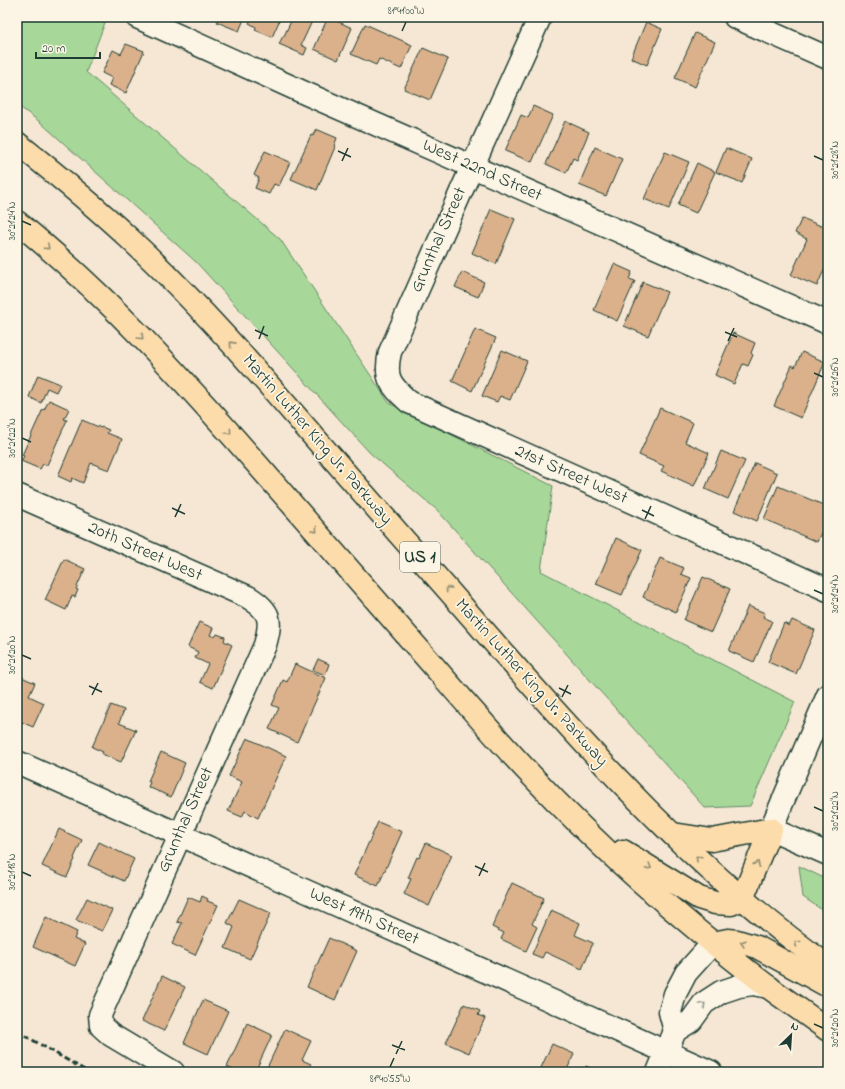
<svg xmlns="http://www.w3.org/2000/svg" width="845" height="1089" font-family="'Indie Flower',sans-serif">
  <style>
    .green { fill: #a7d899; stroke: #638a66 }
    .building { fill: #dbb18c; stroke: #1f3d34 }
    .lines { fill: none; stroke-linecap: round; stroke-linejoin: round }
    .minor-casing { stroke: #1f3d34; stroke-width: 25 }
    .highway-casing { stroke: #1f3d34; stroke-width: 25 }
    .minor { stroke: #fcf5e5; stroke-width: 22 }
    .highway { stroke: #fddcac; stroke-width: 22 }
    .rail { stroke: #1f3d34; stroke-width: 3; stroke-dasharray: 6 3; stroke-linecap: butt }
    .oneway { stroke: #8e8c70 }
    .oneway2 { stroke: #8e998c }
    .ticks { fill: none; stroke: #1f3d34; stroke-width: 1.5 }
    .labels { text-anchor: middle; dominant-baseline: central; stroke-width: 3.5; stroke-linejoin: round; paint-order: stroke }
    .shield { fill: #fcf5e5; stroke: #617469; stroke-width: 1 }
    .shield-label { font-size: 17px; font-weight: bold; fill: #1f3d34 }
    .street-label { font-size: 18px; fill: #1f3d34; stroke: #fcf5e5 }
    .neatline { fill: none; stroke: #1f3d34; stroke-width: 1.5 }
    .ticks-label { font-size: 10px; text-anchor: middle; fill: #1f3d34 }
  </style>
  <rect width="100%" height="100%" fill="#f5e7d3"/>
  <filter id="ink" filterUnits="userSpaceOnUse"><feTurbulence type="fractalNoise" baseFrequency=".025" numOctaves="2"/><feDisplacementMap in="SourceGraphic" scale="8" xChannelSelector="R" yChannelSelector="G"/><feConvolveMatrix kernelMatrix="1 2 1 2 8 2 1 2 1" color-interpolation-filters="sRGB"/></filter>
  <g filter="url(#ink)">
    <g class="green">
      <path d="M17,17H99L106,20L86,72L280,239L389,403L553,486L541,571L795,702L750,806L705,808L437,510L370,453L196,262L40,122L17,105Z"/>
      <path d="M799,866L828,880V914L803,897Z"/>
    </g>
    <g class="building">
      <path d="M219,17H245L239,31L217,22Z"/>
      <path d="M252,17H281L272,37L255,30L256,27L249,23Z"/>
      <path d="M293,17H314L301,45L307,48L304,55L279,44L283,36H284Z"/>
      <path d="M328,17L352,28L338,60L314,49Z"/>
      <path d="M646,22L662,29L647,65L631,58Z"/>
      <path d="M365,24L412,45L401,69L379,59L376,65L351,54Z"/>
      <path d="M695,33L715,42L695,87L675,78Z"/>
      <path d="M126,44L144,51L126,93L109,85L112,78L102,73L113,50L121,54Z"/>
      <path d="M423,48L448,59L430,100L404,89Z"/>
      <path d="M533,106L553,115L532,162L505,151L521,115L528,118Z"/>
      <path d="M565,121L589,132L577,160L573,158L566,173L546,164Z"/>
      <path d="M316,129L337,138L334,146L335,147L317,190L291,179L311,135L313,136Z"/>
      <path d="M595,147L622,159L606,196L579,185Z"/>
      <path d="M726,148L752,159L742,183L716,172Z"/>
      <path d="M265,151L290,162L279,186L274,184L269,194L255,188L259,178L254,175Z"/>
      <path d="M665,152L689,162L669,209L644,199Z"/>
      <path d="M697,163L715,172L696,213L678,205Z"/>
      <path d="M491,209L515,219L496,264L472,253Z"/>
      <path d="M802,218L828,229V261L817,286L791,275L807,239L795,233Z"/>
      <path d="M614,264L632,272L629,279L635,281L617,321L594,310Z"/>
      <path d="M462,272L484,282L478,297L455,287Z"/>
      <path d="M643,282L667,292L648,336L624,326Z"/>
      <path d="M475,329L496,338L472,391L452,381Z"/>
      <path d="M733,333L755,343L751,353L753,355L748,366L743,364L734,384L715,375Z"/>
      <path d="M502,350L527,361L510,400L500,396L497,402L482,396Z"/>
      <path d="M802,352L825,362L801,418L774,406L792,365L795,367Z"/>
      <path d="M38,375L60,384L56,392L47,388L41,403L29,397Z"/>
      <path d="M49,400L69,409L64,419L67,420L47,465L43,464L40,469L21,461L24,456L22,455L43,409L44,410Z"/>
      <path d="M660,408L693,423L685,442L709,453L694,486L661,471L664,466L639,455Z"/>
      <path d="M82,420L101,428L102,427L109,430L107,433L122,439L109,470L91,463L83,483L72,478L71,482L58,476Z"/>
      <path d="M721,451L745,461L728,499L705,489Z"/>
      <path d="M755,463L777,473L757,521L734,511Z"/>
      <path d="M778,486L828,507V517L817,542L764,519Z"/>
      <path d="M616,538L642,550L622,595L596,584Z"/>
      <path d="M660,558L684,568L681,574L691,578L676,612L643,597Z"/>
      <path d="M64,559L85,569L76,589L78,590L75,597L72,596L66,610L45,600Z"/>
      <path d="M703,577L730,589L711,632L684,620Z"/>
      <path d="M748,606L765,613L763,617L772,621L754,662L729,651Z"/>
      <path d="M792,620L815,630L796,674L768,662L784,623L789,626Z"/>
      <path d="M199,622L213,628L210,635L215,637L217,634L225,637L224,641L232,645L213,688L200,682L208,664L195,658L198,652L188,647Z"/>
      <path d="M318,659L329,664L325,675L313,670Z"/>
      <path d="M295,664L326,678L297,742L269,729L279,708L272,705L283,680L287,682Z"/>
      <path d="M17,675L35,683L29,696L44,703L33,727L17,720Z"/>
      <path d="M111,705L124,710L119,723L136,730L121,762L102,754L103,752L92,747Z"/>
      <path d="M247,738L286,756L258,818L245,811L242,817L228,811L242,782L229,776Z"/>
      <path d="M161,752L185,763L171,797L148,787L150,782L148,781Z"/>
      <path d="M378,822L402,832L378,886L354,875Z"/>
      <path d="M59,829L82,840L74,858L75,859L67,877L42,866Z"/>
      <path d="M99,842L134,859L124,881L88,865Z"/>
      <path d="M426,843L452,855L429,906L404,894L411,879L408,878L417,857L419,858Z"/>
      <path d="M512,883L544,898L532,924L537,927L526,951L501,939L504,933L492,927Z"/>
      <path d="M202,896L208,899L207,901L218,905L195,955L172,944L182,923L177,922L188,897L200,902Z"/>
      <path d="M87,898L112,910L102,931L76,920Z"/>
      <path d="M239,899L271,913L250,959L225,948L234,927L227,923Z"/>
      <path d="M551,910L580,923L575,935L593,943L582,969L545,952L542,958L532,954Z"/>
      <path d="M46,917L77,932L74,939L85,944L75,966L33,947Z"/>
      <path d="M329,938L357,951L335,1000L307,987Z"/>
      <path d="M162,976L185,987L164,1031L142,1021Z"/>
      <path d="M203,1000L228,1011L208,1054L184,1043Z"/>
      <path d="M464,1004L480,1011L478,1015L485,1018L469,1053L446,1043Z"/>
      <path d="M247,1023L272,1035L255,1072H238L227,1067Z"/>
      <path d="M285,1029L311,1041L302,1060L311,1064L307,1072H265Z"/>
      <path d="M552,1044L574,1054L566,1072H539Z"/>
      <path d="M586,1066L599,1072H583Z"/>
    </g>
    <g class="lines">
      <defs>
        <g id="minor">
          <path d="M137,17L307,94L828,323"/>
          <path d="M540,17L464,185L390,352C384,378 390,385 409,402L828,590"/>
          <path d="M735,17L828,58"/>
          <path d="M17,495L248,597C271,611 272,620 265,645L100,1015L101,1026L111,1035L173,1072"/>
          <path d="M828,695L771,829L828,854"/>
          <path d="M17,762L711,1072"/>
          <path d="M675,1031L670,1012L675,994L686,973L713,943"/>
          <path d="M658,1072L675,1031L691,1021L704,1003L721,992L739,986L753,984L769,987"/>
        </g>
        <g id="highway">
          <path d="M17,143C56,174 95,206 132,241C197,302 256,370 314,437C376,507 437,577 498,647C599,762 703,877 828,966"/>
          <path d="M17,222C105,293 182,378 256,463C312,527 368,591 423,654C459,695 494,736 531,775C603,852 684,922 767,986C787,1001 808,1015 828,1030"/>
          <path d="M673,834L712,840L771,829"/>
          <path d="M623,851L699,898L715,903L731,904L742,899L771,829"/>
          <path d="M713,943L728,940L737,941L757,947L828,986"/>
        </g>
      </defs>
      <use href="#minor" class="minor-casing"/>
      <use href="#highway" class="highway-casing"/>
      <use href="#minor" class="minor"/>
      <use href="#highway" class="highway"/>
      <path class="rail" d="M17,1031L88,1072"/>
    </g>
    <defs><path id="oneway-chevron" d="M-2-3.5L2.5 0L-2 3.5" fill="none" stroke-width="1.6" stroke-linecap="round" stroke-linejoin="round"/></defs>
    <g class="oneway">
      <use href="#oneway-chevron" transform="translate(47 247) rotate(42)"/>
      <use href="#oneway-chevron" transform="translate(141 337) rotate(45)"/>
      <use href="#oneway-chevron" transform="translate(232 344) rotate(-132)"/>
      <use href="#oneway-chevron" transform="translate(229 432) rotate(49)"/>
      <use href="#oneway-chevron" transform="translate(315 530) rotate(49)"/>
      <use href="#oneway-chevron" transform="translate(448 589) rotate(-131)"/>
      <use href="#oneway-chevron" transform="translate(698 858) rotate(-137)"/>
      <use href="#oneway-chevron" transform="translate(757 864) rotate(-68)"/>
      <use href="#oneway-chevron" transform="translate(649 867) rotate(32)"/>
      <use href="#oneway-chevron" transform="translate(743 943) rotate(-164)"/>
      <use href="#oneway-chevron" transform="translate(797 943) rotate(-142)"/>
    </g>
    <use class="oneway2" href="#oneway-chevron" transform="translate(703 1005) rotate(-46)"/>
  </g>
  <path class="ticks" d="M402,31L406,22M338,151L351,157M814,156L823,160M342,161L348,148M22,221L31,225M255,330L268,336M725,332L737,337M259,339L264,326M728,341L734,328M814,373L823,377M22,438L31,442M172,508L185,514M642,510L654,516M175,517L181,504M645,519L651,506M814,590L823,594M22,655L31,659M89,686L102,692M559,688L571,694M92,695L98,683M562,697L568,685M814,807L823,811M475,866L488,872M22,872L31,876M479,876L485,863M814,1024L823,1028M392,1045L405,1050M396,1054L402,1041M390,1067L394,1058"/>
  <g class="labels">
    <rect class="shield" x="400" y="542" width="40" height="30" rx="3"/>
    <g class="shield-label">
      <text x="420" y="557">US 1</text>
    </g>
    <g class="street-label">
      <text transform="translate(482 171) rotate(24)">West 22nd Street</text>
      <text transform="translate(439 240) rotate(-66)">Grunthal Street</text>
      <text transform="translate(317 440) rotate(49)">Martin Luther King Jr. Parkway</text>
      <text transform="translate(571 475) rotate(24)">21st Street West</text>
      <text transform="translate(145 552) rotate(24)">20th Street West</text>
      <text transform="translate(531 683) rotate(48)">Martin Luther King Jr. Parkway</text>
      <text transform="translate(186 820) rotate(-66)">Grunthal Street</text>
      <text transform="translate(364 917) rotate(24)">West 19th Street</text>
    </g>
  </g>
  <rect width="845" height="1089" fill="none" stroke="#fcf5e5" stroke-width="44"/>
  <g transform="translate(791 1035) rotate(25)" stroke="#fcf5e5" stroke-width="3" paint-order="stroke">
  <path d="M0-3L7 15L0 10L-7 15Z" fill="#1f3d34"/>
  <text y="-6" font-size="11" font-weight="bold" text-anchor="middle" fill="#1f3d34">N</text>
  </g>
  <path d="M36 52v6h64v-6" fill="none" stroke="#1f3d34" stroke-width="2"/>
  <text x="42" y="52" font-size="12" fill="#1f3d34" stroke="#fcf5e5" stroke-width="3" paint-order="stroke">20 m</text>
  <rect x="22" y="22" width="801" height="1045" class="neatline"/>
  <g class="ticks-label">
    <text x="406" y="14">81°41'00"W</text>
    <text transform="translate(834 160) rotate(-90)" y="4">30°21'28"N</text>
    <text transform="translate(11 221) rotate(-90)" y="4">30°21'24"N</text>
    <text transform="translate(834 377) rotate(-90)" y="4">30°21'26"N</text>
    <text transform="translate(11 438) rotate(-90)" y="4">30°21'22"N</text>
    <text transform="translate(834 594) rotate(-90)" y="4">30°21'24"N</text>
    <text transform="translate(11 655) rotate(-90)" y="4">30°21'20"N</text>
    <text transform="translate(834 811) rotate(-90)" y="4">30°21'22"N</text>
    <text transform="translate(11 872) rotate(-90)" y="4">30°21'18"N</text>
    <text transform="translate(834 1028) rotate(-90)" y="4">30°21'20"N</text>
    <text x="390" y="1082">81°40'55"W</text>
  </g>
</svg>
